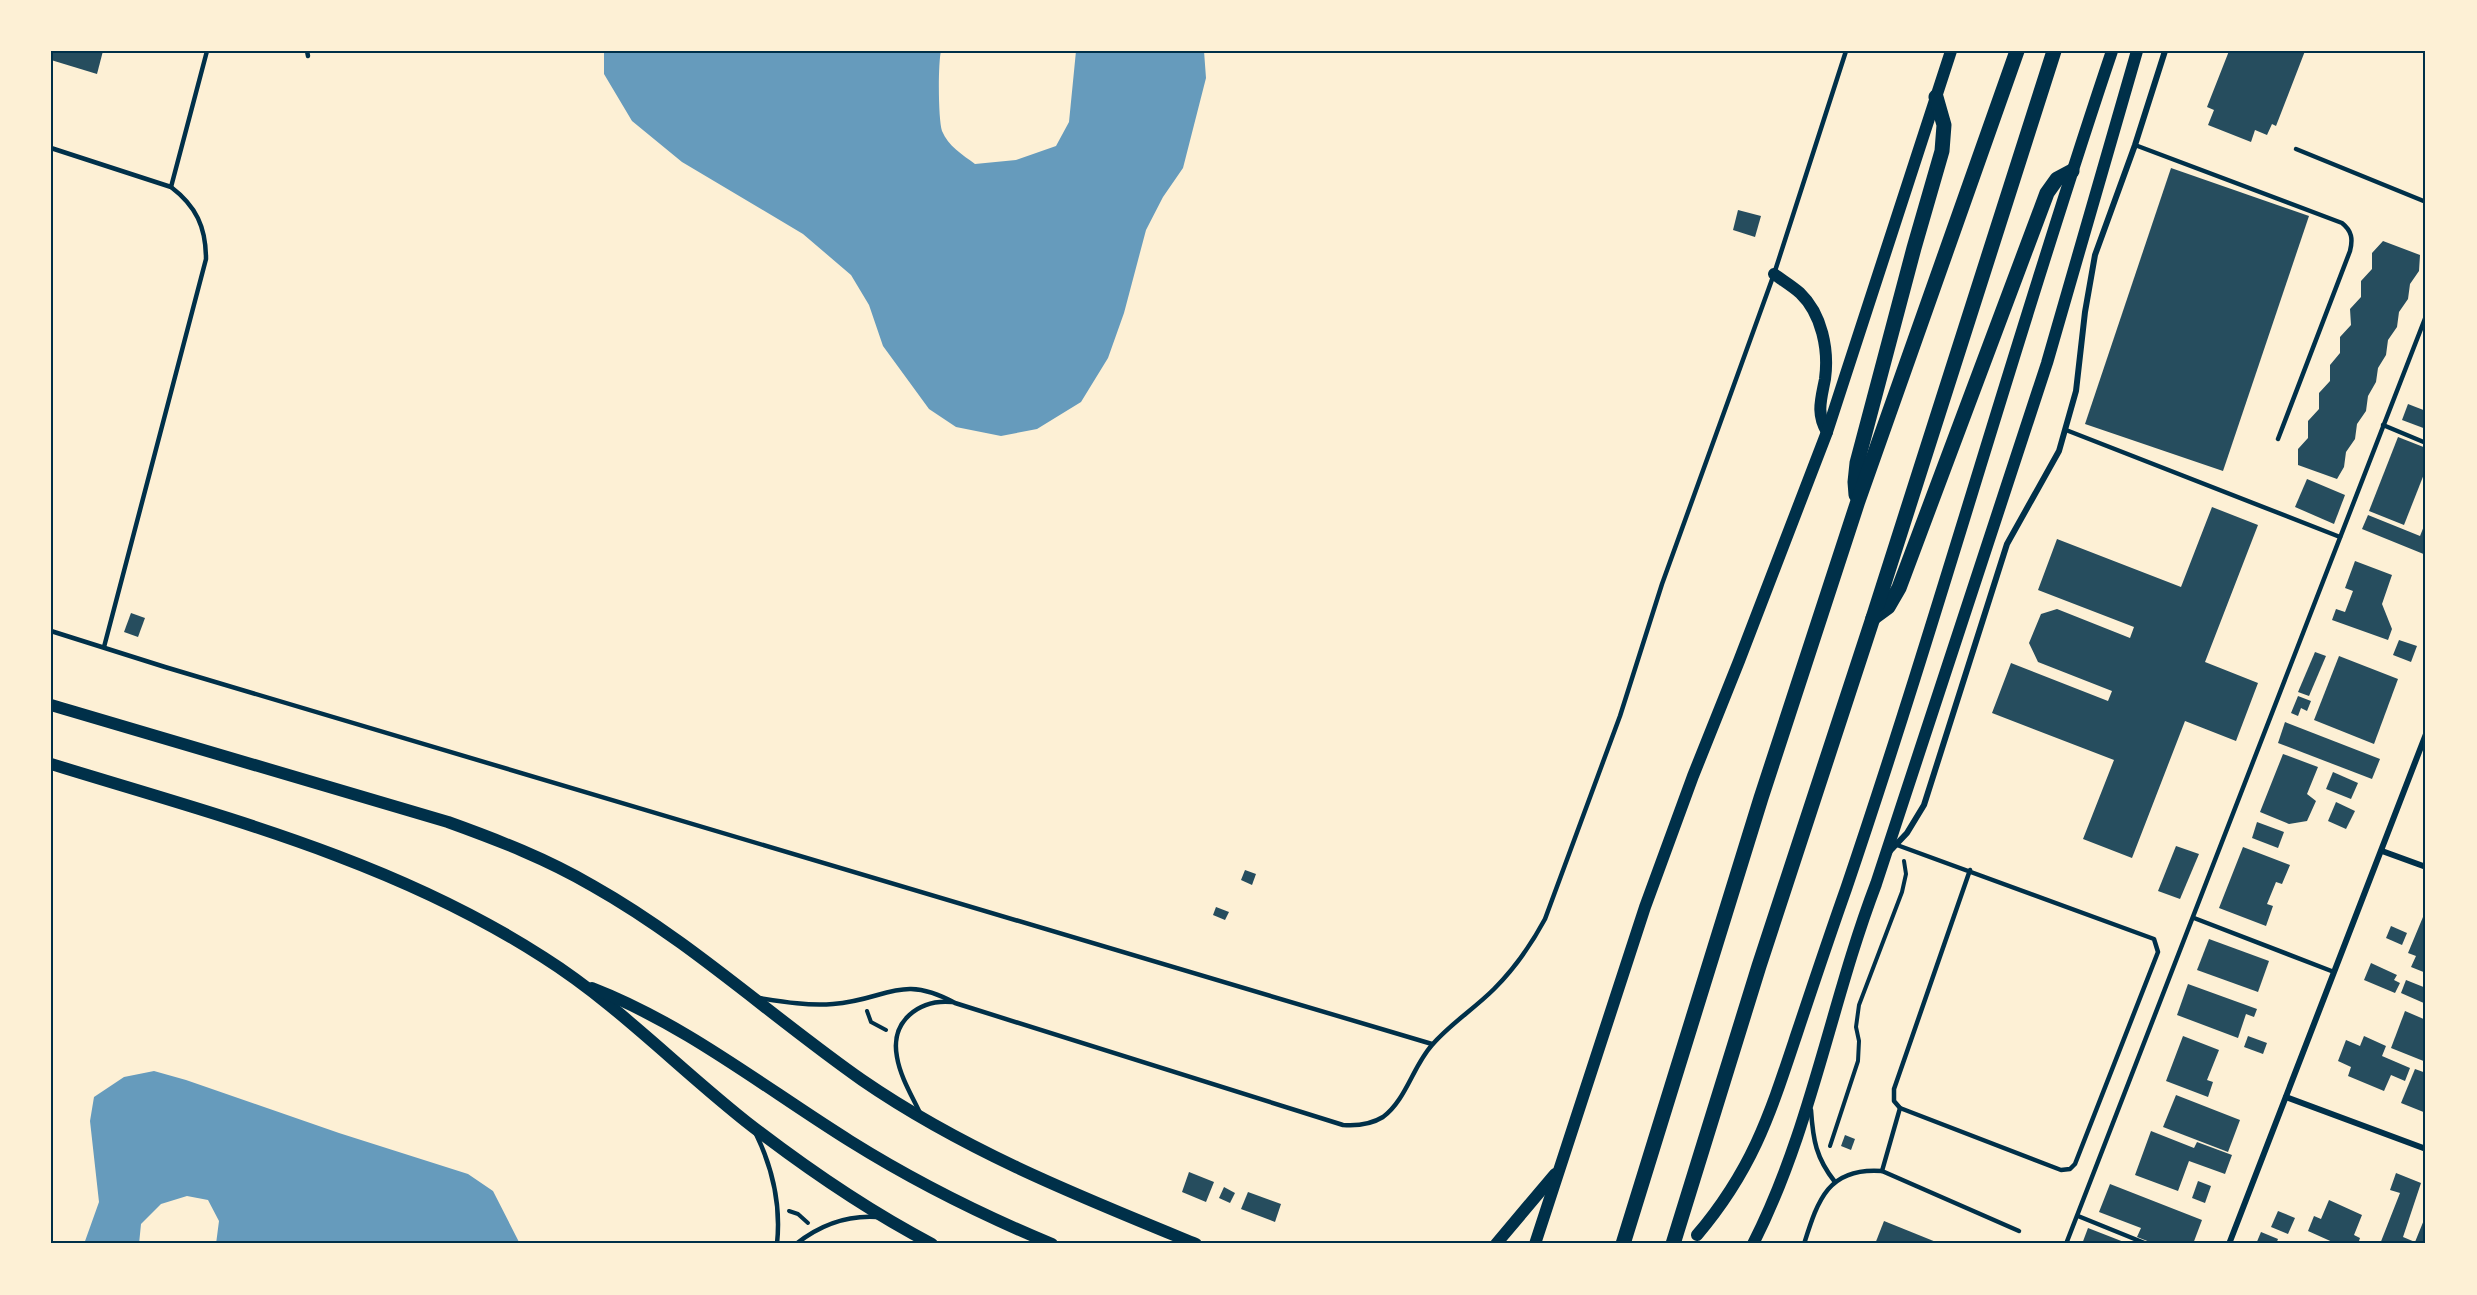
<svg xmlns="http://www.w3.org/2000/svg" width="2477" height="1295" font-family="'DejaVu Sans',sans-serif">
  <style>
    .water { fill: #669bbc }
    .building { fill: #264d5e }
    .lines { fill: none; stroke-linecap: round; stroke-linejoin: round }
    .path { stroke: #003049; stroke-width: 4 }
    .service { stroke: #003049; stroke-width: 4.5 }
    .minor { stroke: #003049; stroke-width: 6 }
    .secondary { stroke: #003049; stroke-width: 12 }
    .primary { stroke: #003049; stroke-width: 15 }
    .neatline { fill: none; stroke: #003049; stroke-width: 2 }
  </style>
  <rect width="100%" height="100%" fill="#fdf0d5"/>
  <g class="water">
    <path d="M604,51H941C938,63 938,119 942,131C948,146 963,155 975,164L1016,160L1056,146L1069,122L1076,51H1204L1206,78L1183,168L1163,197L1146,230L1124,313L1108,358L1081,402L1037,429L1001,436L956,427L929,409L883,346L869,305L851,275L803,234L682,162L632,121L604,74Z"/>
    <path d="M154,1071L186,1080L339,1133L468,1174L493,1191L520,1244H216L219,1221L208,1200L187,1196L161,1204L141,1224L139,1244H84L99,1202L90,1121L94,1097L124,1077Z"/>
  </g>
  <g class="building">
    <path d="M51,51H103L97,74L51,60Z"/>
    <path d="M2229,51H2305L2276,126L2272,124L2267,135L2255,130L2251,142L2208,125L2214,110L2207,107Z"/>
    <path d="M2171,168L2309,216L2223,471L2085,424Z"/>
    <path d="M1738,210L1761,216L1755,237L1733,230Z"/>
    <path d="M2383,241L2420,255L2419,271L2410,284L2408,299L2399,312L2397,327L2388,340L2386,355L2378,368L2376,382L2368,396L2366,411L2357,424L2355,439L2346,452L2344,467L2337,479L2298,465V449L2308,438V421L2319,409V393L2330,381V365L2340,353V337L2351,325L2350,309L2361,297V281L2372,269V253Z"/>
    <path d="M2408,404L2426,411V429L2402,420Z"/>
    <path d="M2398,437L2426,448V469L2404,525L2369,511Z"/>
    <path d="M2307,479L2345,495L2334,524L2295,507Z"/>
    <path d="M2212,507L2258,525L2205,662L2258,683L2236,741L2185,721L2132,858L2083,839L2114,760L1992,713L2011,663L2108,701L2112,691L2038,662L2029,643L2041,614L2057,609L2130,638L2134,627L2038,590L2057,539L2181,587Z"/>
    <path d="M2368,515L2420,536L2426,521V555L2362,529Z"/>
    <path d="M2355,561L2392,575L2382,604L2392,629L2388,640L2332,620L2336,609L2345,612L2353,591L2345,588Z"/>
    <path d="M131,613L145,618L138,637L124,632Z"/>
    <path d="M2399,640L2417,646L2411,662L2393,655Z"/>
    <path d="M2315,652L2326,656L2309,696L2298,692Z"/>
    <path d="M2339,656L2398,679L2374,744L2314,720Z"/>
    <path d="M2298,696L2311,701L2307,711L2301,708L2298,716L2291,713Z"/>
    <path d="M2285,722L2380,759L2372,779L2278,743Z"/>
    <path d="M2283,754L2318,767L2307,794L2316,801L2307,821L2289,824L2260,812Z"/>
    <path d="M2333,772L2358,783L2351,799L2326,789Z"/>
    <path d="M2336,802L2355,811L2346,829L2328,821Z"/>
    <path d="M2257,822L2284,832L2278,848L2252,838Z"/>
    <path d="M2176,846L2199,854L2180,899L2158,891Z"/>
    <path d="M2243,847L2290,865L2282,884L2276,882L2267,904L2273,906L2266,926L2219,908Z"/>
    <path d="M1245,870L1256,874L1252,885L1241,880Z"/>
    <path d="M1216,907L1229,912L1225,920L1213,915Z"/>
    <path d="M2423,917L2426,918V973L2411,967L2416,956L2408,953Z"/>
    <path d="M2391,926L2407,933L2402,945L2386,938Z"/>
    <path d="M2209,939L2269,961L2258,992L2197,970Z"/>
    <path d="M2371,963L2397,975L2394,980L2400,983L2395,993L2364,980Z"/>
    <path d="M2406,980L2426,988V1004L2401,993Z"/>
    <path d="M2188,984L2257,1009L2254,1017L2246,1014L2238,1038L2177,1015Z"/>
    <path d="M2405,1011L2426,1020V1062L2391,1048Z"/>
    <path d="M2183,1036L2219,1050L2207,1080L2213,1082L2208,1097L2166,1081Z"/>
    <path d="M2248,1036L2267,1043L2263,1054L2244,1047Z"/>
    <path d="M2364,1036L2386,1046L2382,1056L2410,1068L2405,1081L2391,1075L2384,1091L2348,1076L2351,1067L2338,1061L2346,1040L2360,1046Z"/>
    <path d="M2415,1069L2426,1073V1113L2401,1103Z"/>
    <path d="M2176,1095L2240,1120L2228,1152L2163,1127Z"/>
    <path d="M2151,1131L2194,1148L2197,1142L2232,1155L2225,1174L2189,1161L2178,1191L2135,1175Z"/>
    <path d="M1845,1135L1855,1139L1851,1150L1841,1146Z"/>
    <path d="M1189,1172L1214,1182L1206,1202L1182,1192Z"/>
    <path d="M2396,1173L2421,1183L2403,1237L2415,1242L2426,1215V1244H2380L2400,1193L2390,1190Z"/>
    <path d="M2198,1181L2211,1186L2205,1203L2192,1198Z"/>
    <path d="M2110,1184L2202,1220L2193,1244H2155L2137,1237L2141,1228L2099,1212Z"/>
    <path d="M1224,1187L1235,1193L1230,1203L1219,1198Z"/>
    <path d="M1248,1192L1281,1204L1275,1222L1241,1209Z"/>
    <path d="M2329,1200L2362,1215L2354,1235L2360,1238L2358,1244H2337L2308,1231L2314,1216L2321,1219Z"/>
    <path d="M2278,1211L2295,1218L2288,1234L2271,1227Z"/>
    <path d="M1884,1221L1941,1244H1875Z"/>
    <path d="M2088,1228L2129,1244H2082Z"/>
    <path d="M2261,1232L2278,1239L2276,1244H2256Z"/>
  </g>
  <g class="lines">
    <g class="path">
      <path d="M867,1011L871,1022L886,1030"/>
      <path d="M1830,1146L1858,1061L1859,1041L1856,1027L1859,1005L1902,892L1906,874L1904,861"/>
      <path d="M789,1211L798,1214L808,1223"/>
    </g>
    <g class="service">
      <path d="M307,51L308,56"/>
      <path d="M2135,145L2342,223C2352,231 2353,239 2350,251L2278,439"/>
      <path d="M51,148L171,187C196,206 206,227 206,259L104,647"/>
      <path d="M2296,149L2426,202"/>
      <path d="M171,187L207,51"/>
      <path d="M2383,425L2426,443"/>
      <path d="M2066,430L2340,537"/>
      <path d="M51,631L165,667L1432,1044"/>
      <path d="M1897,845L2154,939L2158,952L2075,1164L2070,1169L2061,1170L1900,1108L1894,1101V1089L1970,870"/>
      <path d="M2194,918L2334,972"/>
      <path d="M759,998C784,1002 808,1006 833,1004C887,1000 900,973 955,1003L1343,1125C1357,1126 1370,1125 1383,1117C1406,1100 1413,1066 1432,1045C1450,1024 1474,1009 1494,989C1515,968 1531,945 1545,919L1620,716L1662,584L1774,274L1846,51"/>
      <path d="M1811,1110C1813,1140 1816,1158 1835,1182"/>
      <path d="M920,1113C912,1096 900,1076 897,1057C890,1021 919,999 952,1002"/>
      <path d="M756,1134C773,1169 781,1206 777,1244"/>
      <path d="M1882,1171L1900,1108"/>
      <path d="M2078,1216L2147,1244"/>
      <path d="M796,1244C820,1225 846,1215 877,1217"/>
      <path d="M1804,1244C1818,1200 1828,1167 1882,1171L2019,1231"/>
      <path d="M2066,1244L2426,316"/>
    </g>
    <g class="minor">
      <path d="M1890,851L1907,833L1924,805L2007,544L2059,451L2076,391L2085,312L2095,255L2135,145L2165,51"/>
      <path d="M2382,851L2426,867"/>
      <path d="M2286,1097L2426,1149"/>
      <path d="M2229,1244L2426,734"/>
    </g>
    <g class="secondary">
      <path d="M1774,274C1782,280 1792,286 1800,293C1822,314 1829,350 1825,379C1821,400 1816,413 1827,432"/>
      <path d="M51,705L448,822C498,840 547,859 593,886C689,940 772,1017 862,1080C965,1151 1081,1197 1196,1244"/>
      <path d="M51,764C220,816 393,860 543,957C619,1005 682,1072 753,1127C809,1170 869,1211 932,1244"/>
      <path d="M592,988C685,1024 765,1088 850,1141C914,1181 982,1215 1052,1244"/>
      <path d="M1697,1235C1753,1169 1770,1114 1797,1033C1813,985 1829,937 1846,889C1940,612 2018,329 2112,51"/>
      <path d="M1496,1244L1555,1174"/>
      <path d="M1535,1244L1645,907L1693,776L1739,661L1827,432L1951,51"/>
      <path d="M1753,1244C1811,1130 1831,1002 1876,884L2047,363L2137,51"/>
    </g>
    <g class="primary">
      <path d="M1856,495L1855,482L1857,463L1914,248L1942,151L1944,125L1936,97"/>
      <path d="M1873,618L1888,607L1899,588L2047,193L2057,179L2072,171"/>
      <path d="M1623,1244L1761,798L1858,501L2017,51"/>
      <path d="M1673,1244L1759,966L1873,618L2054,51"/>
    </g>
  </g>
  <rect width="2477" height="1295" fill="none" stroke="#fdf0d5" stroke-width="105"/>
  <rect x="52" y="52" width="2372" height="1190" class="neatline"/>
</svg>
